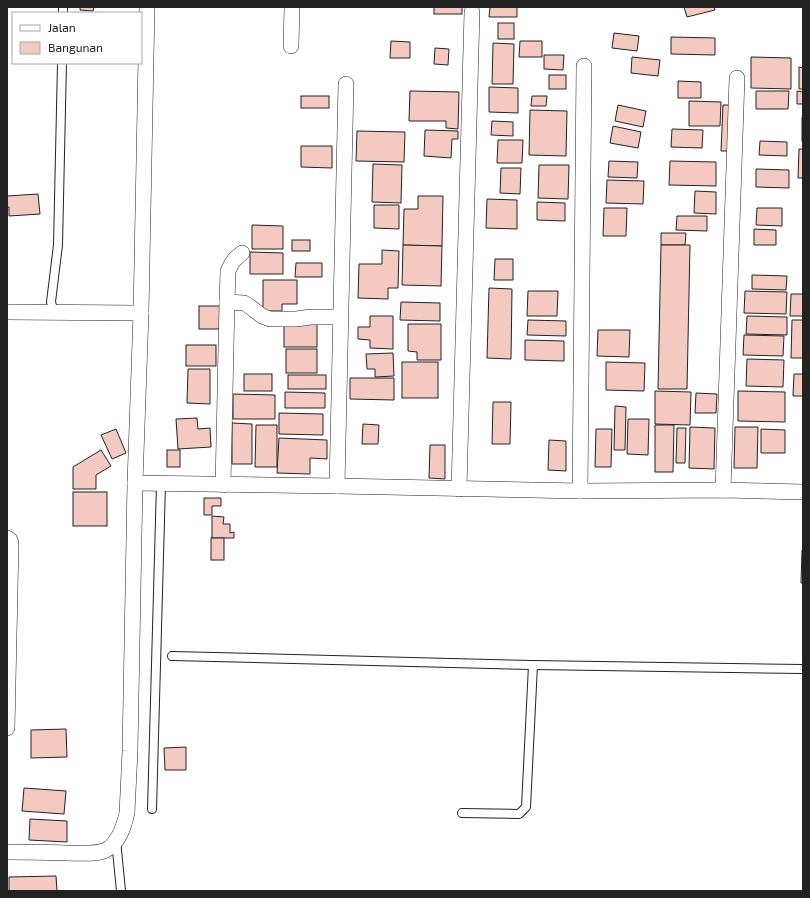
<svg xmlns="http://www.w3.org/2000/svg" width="810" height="898" font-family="'Exo 2',sans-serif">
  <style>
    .building { fill: #f3c9c0; stroke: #222 }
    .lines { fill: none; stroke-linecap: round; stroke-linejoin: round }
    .lane-casing { stroke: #222; stroke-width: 10 }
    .street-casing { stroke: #222; stroke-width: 16 }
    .lane { stroke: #fff; stroke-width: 8 }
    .street { stroke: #fff; stroke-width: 15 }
  </style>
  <rect width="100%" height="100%" fill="#fff"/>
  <g class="building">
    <path d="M80,7H94L93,11L80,10Z"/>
    <rect x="434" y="7" width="28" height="7"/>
    <path d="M490,7H517V17H489Z"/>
    <path d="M684,7H714L715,10L687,17Z"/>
    <rect x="498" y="23" width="16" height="16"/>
    <path d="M614,33L639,36L637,51L612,48Z"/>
    <path d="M671,37L715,38V55L671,54Z"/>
    <path d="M391,41L410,42V58H390Z"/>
    <path d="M520,41H542V57H519Z"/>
    <path d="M493,43L514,44L513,84H492Z"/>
    <path d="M435,48L449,49L448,65L434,64Z"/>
    <path d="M544,55H564L563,70L544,69Z"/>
    <path d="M632,57L660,60L658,76L631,73Z"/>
    <path d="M751,57L791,58V89L751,88Z"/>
    <path d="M799,67L803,68V89H799Z"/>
    <rect x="549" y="75" width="17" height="14"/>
    <path d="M678,81L701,82V98H678Z"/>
    <path d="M489,87L518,88V113L489,112Z"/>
    <path d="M410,91L459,92L458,129L446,128V121H409Z"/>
    <path d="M756,91H789L788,109H756Z"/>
    <path d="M797,91L803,92V104H797Z"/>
    <rect x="301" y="96" width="28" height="12"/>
    <path d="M532,96H547L546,106H531Z"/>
    <path d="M689,101L721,102L720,126H689Z"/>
    <path d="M618,105L646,111L643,127L615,121Z"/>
    <path d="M723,105H735L733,151H721Z"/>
    <path d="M530,110L567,111L566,156L529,155Z"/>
    <rect x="802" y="118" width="1" height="23"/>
    <path d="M492,121L513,122V136L491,135Z"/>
    <path d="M613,126L641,132L638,148L610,143Z"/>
    <path d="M672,129L703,130L702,148L671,147Z"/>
    <path d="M425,130L458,131V139H452L451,158L424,156Z"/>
    <path d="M357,131L405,132L404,162L356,161Z"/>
    <path d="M498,140H523L522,163H497Z"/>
    <path d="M760,141L787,142V156L759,155Z"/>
    <path d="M301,146H332V168L301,167Z"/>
    <path d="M799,149H803V178H798Z"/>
    <path d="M609,161L638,162L637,178L608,177Z"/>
    <path d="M670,161L716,162V186L669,185Z"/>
    <path d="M373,164L402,165L401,203L372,202Z"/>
    <path d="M539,165H569L568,199L538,198Z"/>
    <path d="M501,168H521L520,194L500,193Z"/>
    <path d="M756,169L789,170V188L756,187Z"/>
    <path d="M607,180L644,181L643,204L606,203Z"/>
    <path d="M695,191L716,192V214L694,213Z"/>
    <path d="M38,194L40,214L9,216V207H7V196Z"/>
    <path d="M418,196H443L442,246L403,245L404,209H418Z"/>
    <path d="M487,199L517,200V229L486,228Z"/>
    <path d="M537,202L565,203V221L537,220Z"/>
    <path d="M374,205H399V229L374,228Z"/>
    <path d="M604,208H627L626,236H603Z"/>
    <path d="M757,208H782V226L756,225Z"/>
    <path d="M677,216H707V231L676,230Z"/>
    <path d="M252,225L283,226V249H252Z"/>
    <path d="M754,229L776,230V245H754Z"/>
    <path d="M661,233H686L685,245H661Z"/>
    <rect x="292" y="240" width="18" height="11"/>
    <path d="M403,245L442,246L441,286L402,285Z"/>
    <path d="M661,245H690L687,389H658Z"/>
    <path d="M382,250L399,251L398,288H388V299L358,298L359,264H382Z"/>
    <path d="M250,252L283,253V274H250Z"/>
    <path d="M495,259H513V280H494Z"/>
    <path d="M296,263H322V277H295Z"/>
    <path d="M752,275L787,276L786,290L752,289Z"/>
    <path d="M263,280H297V304H282V311H263Z"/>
    <path d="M489,288L512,289L511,359L487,358Z"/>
    <path d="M528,291H558L557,316H527Z"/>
    <path d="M745,291L787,292L786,314L744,313Z"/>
    <path d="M791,294H803V316H790Z"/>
    <path d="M401,302L440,303V321L400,320Z"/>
    <rect x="199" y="306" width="22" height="23"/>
    <path d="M370,316H393V349L370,348V340L358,339V327H370Z"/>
    <path d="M747,316L787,317V335L746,334Z"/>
    <path d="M528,320L566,321V336L527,335Z"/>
    <path d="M792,320H803V358H791Z"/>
    <rect x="284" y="323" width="33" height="24"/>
    <path d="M408,324H441V360H417V352L408,351Z"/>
    <path d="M598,330H630L629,357L597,356Z"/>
    <path d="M744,335L784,336L783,356L743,355Z"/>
    <path d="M525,340L564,341V361L525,360Z"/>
    <rect x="186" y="345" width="30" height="21"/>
    <rect x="286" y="349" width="31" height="24"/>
    <path d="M393,353L394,376L375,377V369H367L366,354Z"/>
    <path d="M747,359L784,360L783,387L746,386Z"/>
    <rect x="402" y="362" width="36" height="36"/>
    <path d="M606,362L645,363L644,391L606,390Z"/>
    <path d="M188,369H210V404L187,403Z"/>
    <rect x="244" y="374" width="28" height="17"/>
    <path d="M794,374H803V396H793Z"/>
    <rect x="288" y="375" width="38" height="14"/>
    <path d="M350,378H394V400L350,399Z"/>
    <path d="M655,391L691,392L690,425L655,424Z"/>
    <path d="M738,391L785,392V422L738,421Z"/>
    <path d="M285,392L325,393V408H285Z"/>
    <path d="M696,393L717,394L716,413H695Z"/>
    <path d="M233,394L275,395V419H233Z"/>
    <path d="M493,402H511L510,444H492Z"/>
    <path d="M615,406L626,407L625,450H614Z"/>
    <path d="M279,413L323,414V435L279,434Z"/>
    <path d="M197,418L198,429L210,428L211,447L178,449L176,419Z"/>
    <path d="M628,419H649L648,455L627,454Z"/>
    <path d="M232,423L252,424V464H232Z"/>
    <path d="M363,424L379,425L378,444H362Z"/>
    <path d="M256,425H277V467H255Z"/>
    <path d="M655,425H674L673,472H655Z"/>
    <path d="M690,427L715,428L714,469L689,468Z"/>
    <path d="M735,427H758L757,468H734Z"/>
    <path d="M677,428H686L685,463H676Z"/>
    <path d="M116,429L126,453L112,459L101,435Z"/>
    <path d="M596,429H612L611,467H595Z"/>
    <path d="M761,429L785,430V453H761Z"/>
    <path d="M279,438L327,440V459L310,458V474L277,473Z"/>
    <path d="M549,440L566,441V471L548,470Z"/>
    <path d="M430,445H445V479L429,478Z"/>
    <path d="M101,450L111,466L96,475V489H73V467Z"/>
    <rect x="167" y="450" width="13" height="17"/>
    <rect x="73" y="492" width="34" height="34"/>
    <path d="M204,498H221V506H212V515H204Z"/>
    <path d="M212,516L224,517L223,524H230V533L234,532V538H212Z"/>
    <rect x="211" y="538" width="13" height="22"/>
    <path d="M802,550H803V583H801Z"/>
    <path d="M66,729L67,757L31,758V730Z"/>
    <path d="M186,747V770H165L164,748Z"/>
    <path d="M24,788L66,791L64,814L22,811Z"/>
    <path d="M30,819L67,821V842L29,840Z"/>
    <path d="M56,876L57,891H9V877Z"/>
  </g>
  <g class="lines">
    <defs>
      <g id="lane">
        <path d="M63,13V7"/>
        <path d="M56,312L52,306L51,302L58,245L62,63"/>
        <path d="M172,656L533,665L803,669"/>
        <path d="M152,809L161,484"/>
        <path d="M462,813L519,814L526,807L533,665"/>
        <path d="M116,840L121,891"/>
      </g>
      <g id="street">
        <path d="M291,46L292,7"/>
        <path d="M227,302L244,303L249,306L262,316L270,319H296L311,317H340"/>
        <path d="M7,312L141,313"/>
        <path d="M135,483L337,486L580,491L723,490L803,492"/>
        <path d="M223,485L227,302L228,271L232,263L235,259L242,253"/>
        <path d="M337,486L346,84"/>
        <path d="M459,489L472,12"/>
        <path d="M723,490L737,78"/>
        <path d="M580,491L584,66"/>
        <path d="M7,538L10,540L11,543L7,728"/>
        <path d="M7,852C27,852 46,852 66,853C77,853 96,855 106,850C119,843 124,826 127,813L130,751L135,483L141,313L147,7"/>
      </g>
    </defs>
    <use href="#lane" class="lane-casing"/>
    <use href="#street" class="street-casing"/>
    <use href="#lane" class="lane"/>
    <use href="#street" class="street"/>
  </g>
  <rect width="810" height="898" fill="none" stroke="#222222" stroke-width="16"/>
  <rect x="12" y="12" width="130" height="52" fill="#ffffff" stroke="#a7a7a7"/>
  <rect x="20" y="25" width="20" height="6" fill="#ffffff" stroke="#a7a7a7"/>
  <text x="48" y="32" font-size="12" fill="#222222">Jalan</text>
  <rect x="20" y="42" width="20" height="12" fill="#f3c9c0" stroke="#a7a7a7"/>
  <text x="48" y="52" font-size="12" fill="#222222">Bangunan</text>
</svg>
